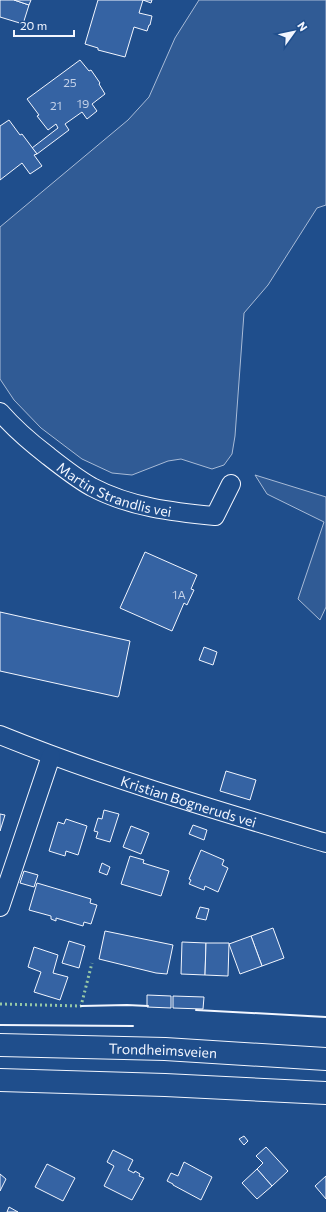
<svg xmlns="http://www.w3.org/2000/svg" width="326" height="1212" font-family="Commissioner,sans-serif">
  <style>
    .green { fill: #305b95; stroke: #a8bbd7 }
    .building { fill: #3563a3; stroke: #f2f6ff }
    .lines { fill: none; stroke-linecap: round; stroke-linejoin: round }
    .street-casing { stroke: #f2f6ff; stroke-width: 20 }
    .highway-casing { stroke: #f2f6ff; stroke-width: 24 }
    .street { stroke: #1f4e8c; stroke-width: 18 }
    .highway { stroke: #1f4e8c; stroke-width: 22 }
    .hedge { stroke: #97c8a6; stroke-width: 3; stroke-dasharray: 2 3; stroke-linecap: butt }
    .wall { stroke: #f2f6ff; stroke-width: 2 }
    .labels { text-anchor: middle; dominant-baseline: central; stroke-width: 3; stroke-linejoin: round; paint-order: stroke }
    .number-label { font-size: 12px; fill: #c3d1e8 }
    .street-label { font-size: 14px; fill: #f2f6ff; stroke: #1f4e8c }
  </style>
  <rect width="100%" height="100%" fill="#1f4e8c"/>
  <g class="green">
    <path d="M199,0H326V205L317,208L268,285L244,313L235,436L232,454L224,465L212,469L181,459L168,461L132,475L112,473L82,459L41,428L14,400L0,379V227L128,120L149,97L175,38Z"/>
    <path d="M255,475L326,497V607L320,620L298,599L324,522L267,494Z"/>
  </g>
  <g class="building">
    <path d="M0,0H14L29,5L23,24L0,17Z"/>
    <path d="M14,0H31L29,5Z"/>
    <path d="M98,0H152L151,3L143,0L139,13L152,16L150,25H149L147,31L134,27L125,57L98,50V48L85,44Z"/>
    <path d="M80,60L89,71L91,70L100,83L99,84L105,94L92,104L97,111L87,119L82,112L65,124L69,130L37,154L32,148L58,128L56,124L48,130L37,116L39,115L27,99Z"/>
    <path d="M9,120L20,135L22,134L37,154L34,155L42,166L30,174L22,163L0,180V126Z"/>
    <path d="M145,552L197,575L191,589L194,590L187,605L184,603L172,631L120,608Z"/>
    <path d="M0,612L130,641L119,695L118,697L0,671Z"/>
    <path d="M204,647L217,652L213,665L199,660Z"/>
    <path d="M226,771L256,780L250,800L220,791Z"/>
    <path d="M104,810L119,814L110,842L96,838L98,832L94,831L98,818L102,819Z"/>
    <path d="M0,814L5,815L0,831Z"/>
    <path d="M66,819L87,826L78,855L66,851L65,856L49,851L58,822L64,824Z"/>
    <path d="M193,825L207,830L204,840L189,834Z"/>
    <path d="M131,826L149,833L141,854L123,847Z"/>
    <path d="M201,850L224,860L222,865L228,868L218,892L205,886L204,890L189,884L191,880L189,879Z"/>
    <path d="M130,856L144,860L143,863L169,871L161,896L121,884Z"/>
    <path d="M102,863L110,867L107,875L99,872Z"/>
    <path d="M24,871L38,875L34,887L20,883Z"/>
    <path d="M37,883L91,899L90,903L97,905L91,924L84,922L83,926L56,918V921L51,919V916L29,910Z"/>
    <path d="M200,907L209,909L206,920L196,918Z"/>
    <path d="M273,928L284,958L262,966L251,936Z"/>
    <path d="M105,931L173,945L167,974L156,973L99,959Z"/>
    <path d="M251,936L262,966L240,974L229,944Z"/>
    <path d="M69,941L85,946L79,968L62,963Z"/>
    <path d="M182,942L206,943L205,975L181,974Z"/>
    <path d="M206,943H229L228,976L205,975Z"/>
    <path d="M34,947L58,955L53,973L68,977L60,1000L34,992L41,972L28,967Z"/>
    <path d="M147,995L171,996V1008L147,1007Z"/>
    <path d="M173,996L204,997L203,1009L173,1008Z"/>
    <path d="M244,1136L248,1141L244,1145L239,1139Z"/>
    <path d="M266,1147L288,1171L272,1186L257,1169L263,1163L256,1156Z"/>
    <path d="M113,1150L133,1160L128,1170L134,1173L135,1171L140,1174L139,1176L144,1178L132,1200L104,1186L114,1166L107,1162Z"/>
    <path d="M184,1162L212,1177L201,1200L173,1185V1184L167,1181L171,1173L178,1176Z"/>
    <path d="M47,1164L75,1178L63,1201L35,1187Z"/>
    <path d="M257,1169L272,1186L257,1199L242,1183Z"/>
    <path d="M0,1174L6,1179L0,1191Z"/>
    <path d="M326,1176V1199L315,1186Z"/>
    <path d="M9,1207L18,1212H7Z"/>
  </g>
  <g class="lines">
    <defs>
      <g id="street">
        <path id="s1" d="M0,412C14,428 30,442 47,455C61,466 76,478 92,487C130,507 172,512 215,516L231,484"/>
        <path id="s2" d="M0,735C106,778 216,810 326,843"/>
        <path d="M0,907L51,756"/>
      </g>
      <g id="highway">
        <path id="s3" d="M0,1045L165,1049L326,1059"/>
        <path d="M0,1080L165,1085L326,1093"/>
      </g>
    </defs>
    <use href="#street" class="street-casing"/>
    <use href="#highway" class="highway-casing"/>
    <use href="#street" class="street"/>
    <use href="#highway" class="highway"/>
    <path class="hedge" d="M0,1004L81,1006L92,963"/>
    <g class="wall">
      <path d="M81,1006L127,1005L148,1006"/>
      <path d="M196,1010L326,1017"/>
      <path d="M0,1025L133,1026"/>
    </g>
  </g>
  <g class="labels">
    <g class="number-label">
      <text x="70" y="82">25</text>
      <text x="83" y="103">19</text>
      <text x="56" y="105">21</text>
      <text x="179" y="594">1A</text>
    </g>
    <g class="street-label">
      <text stroke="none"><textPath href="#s1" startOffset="141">Martin Strandlis vei</textPath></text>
      <text stroke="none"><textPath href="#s2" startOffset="200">Kristian Bogneruds vei</textPath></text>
      <text stroke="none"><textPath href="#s3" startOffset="163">Trondheimsveien</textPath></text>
    </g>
  </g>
  <g transform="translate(294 32) rotate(57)" stroke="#1f4e8c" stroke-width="3" paint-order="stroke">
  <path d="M0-3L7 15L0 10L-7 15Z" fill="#f2f6ff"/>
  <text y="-6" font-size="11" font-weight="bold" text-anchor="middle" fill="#f2f6ff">N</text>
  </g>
  <path d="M14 30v6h60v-6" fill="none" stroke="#f2f6ff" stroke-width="2"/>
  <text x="20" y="30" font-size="12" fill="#f2f6ff" stroke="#1f4e8c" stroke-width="3" paint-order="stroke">20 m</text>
</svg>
